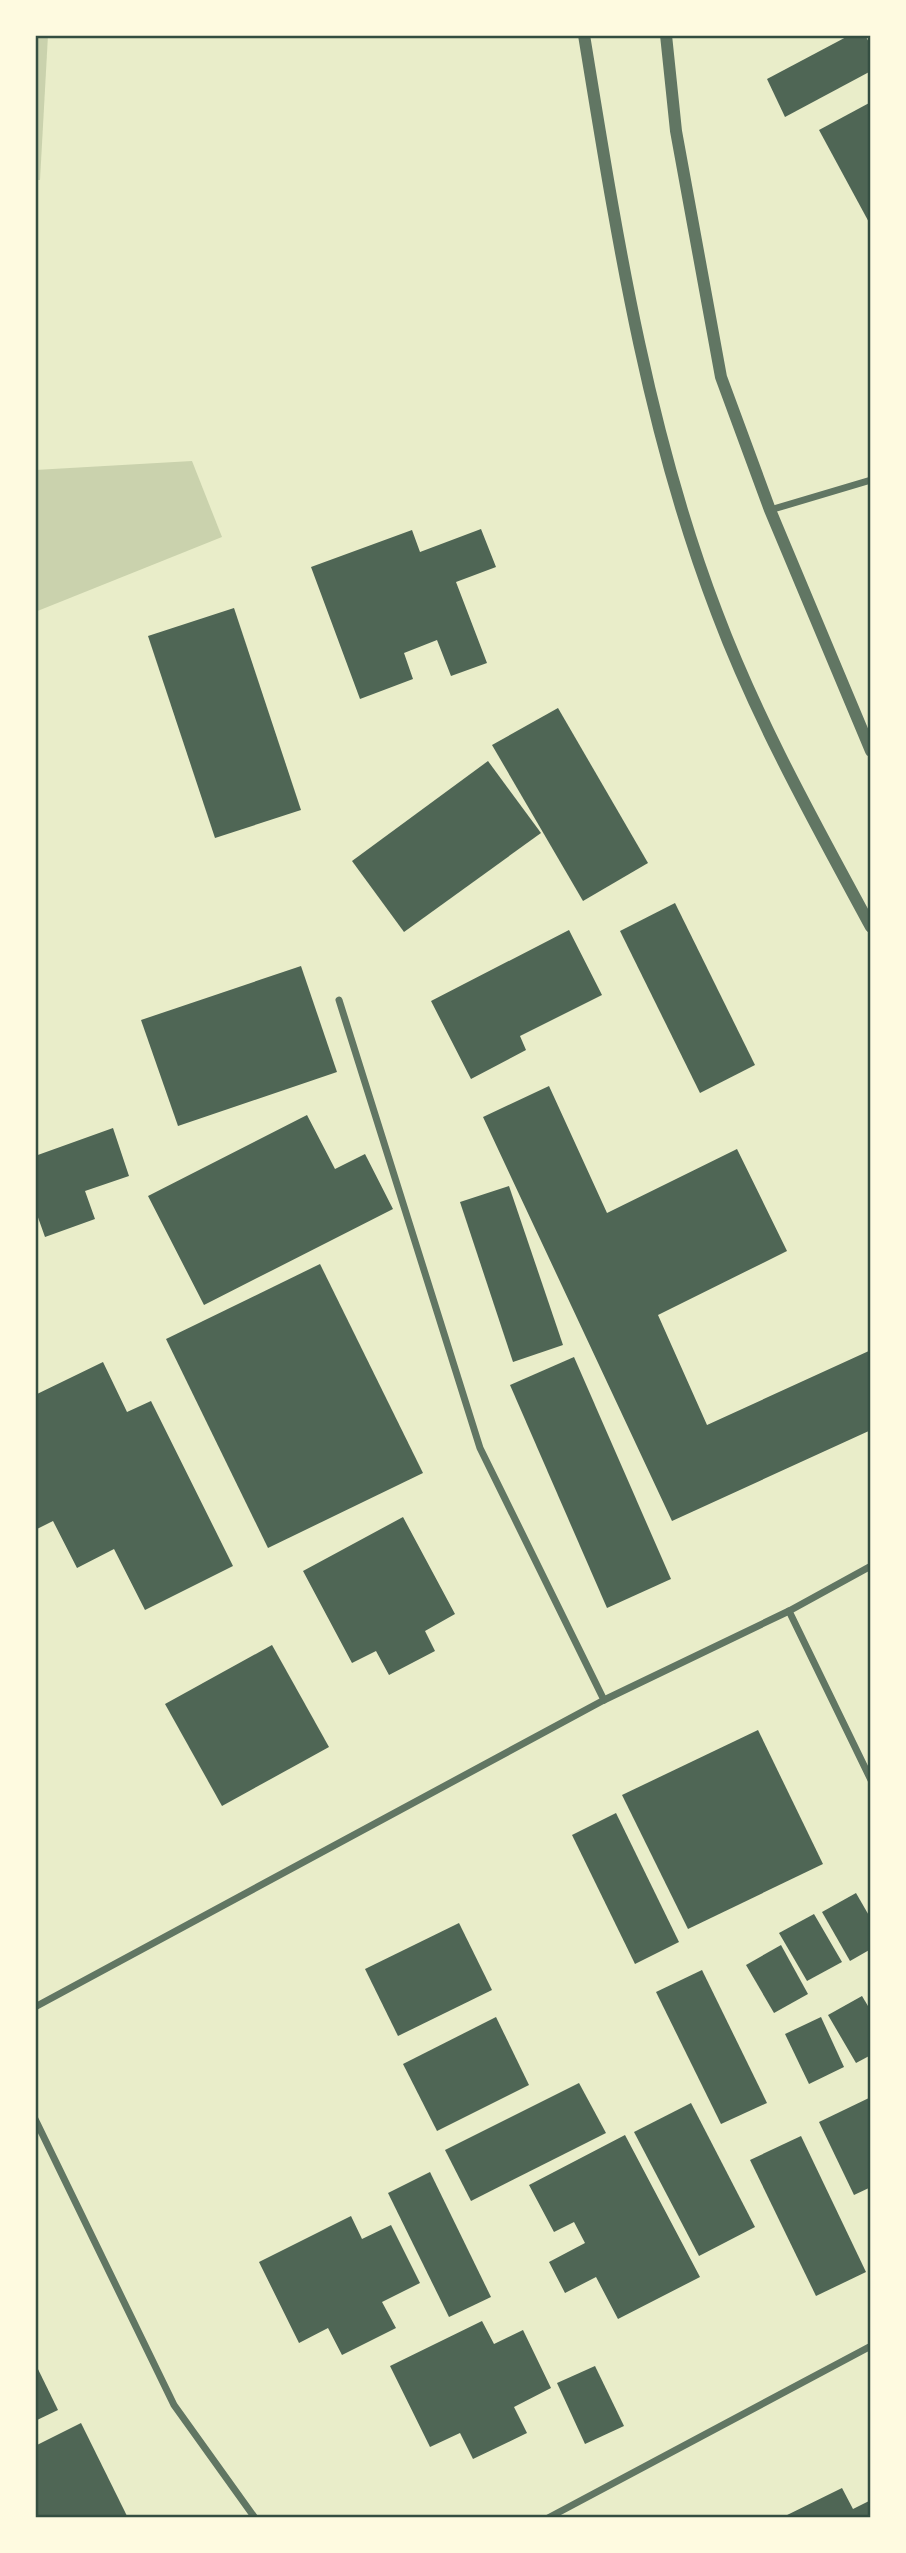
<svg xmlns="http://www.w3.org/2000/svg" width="906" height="2553" font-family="Quicksand,sans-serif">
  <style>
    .green { fill: #cad2ad }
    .building { fill: #4f6655 }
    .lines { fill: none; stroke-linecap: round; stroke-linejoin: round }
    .minor { stroke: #617663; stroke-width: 7 }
    .tertiary { stroke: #617663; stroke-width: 12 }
    .neatline { fill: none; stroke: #344e41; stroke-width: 2.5 }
  </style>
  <rect width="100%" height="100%" fill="#e9edc9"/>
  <g class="green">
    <path d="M35,35H48L40,180H35Z"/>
    <path d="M192,461L222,537L35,612V470Z"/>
  </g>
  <g class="building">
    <path d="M850,35H865L871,46V71L785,117L767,79Z"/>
    <path d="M871,102V226L819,130Z"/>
    <path d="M481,529L496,567L456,582L487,663L451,676L437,640L404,653L413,679L360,699L311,567L412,530L420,552Z"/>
    <path d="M234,608L301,810L215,838L148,636Z"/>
    <path d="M558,708L648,863L583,901L492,745Z"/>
    <path d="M488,761L541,833L404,932L352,861Z"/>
    <path d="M675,903L755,1065L700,1093L620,931Z"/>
    <path d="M569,930L602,995L520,1036L526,1050L471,1079L431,1001Z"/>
    <path d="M301,966L337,1072L178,1126L141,1020Z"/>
    <path d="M549,1086L607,1213L737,1149L787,1251L658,1315L707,1425L871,1350V1430L672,1521L483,1117Z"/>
    <path d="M307,1115L335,1169L365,1154L393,1209L204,1305L148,1196Z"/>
    <path d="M113,1128L129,1176L85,1191L95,1219L45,1237L35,1209V1156Z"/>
    <path d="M509,1186L563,1345L513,1362L460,1202Z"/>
    <path d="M320,1264L423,1473L268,1548L166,1339Z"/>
    <path d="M574,1357L671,1579L607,1608L510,1385Z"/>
    <path d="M103,1362L127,1412L151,1401L233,1566L145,1610L114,1549L77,1568L53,1521L35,1530V1395Z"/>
    <path d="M403,1517L455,1614L425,1631L435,1651L389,1675L376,1651L352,1663L303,1571Z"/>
    <path d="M272,1645L329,1747L222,1806L165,1704Z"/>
    <path d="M758,1730L823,1864L688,1929L622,1795Z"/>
    <path d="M616,1813L679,1942L635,1964L572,1835Z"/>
    <path d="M856,1893L871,1919V1949L850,1961L822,1912Z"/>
    <path d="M814,1914L842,1962L807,1981L779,1933Z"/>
    <path d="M459,1923L492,1990L398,2036L365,1969Z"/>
    <path d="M781,1945L808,1994L774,2013L746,1965Z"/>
    <path d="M702,1970L767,2103L721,2124L656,1992Z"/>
    <path d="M862,1996L871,2011V2055L856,2063L828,2015Z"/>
    <path d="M496,2017L529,2085L437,2131L403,2064Z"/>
    <path d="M821,2017L844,2067L809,2084L785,2034Z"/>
    <path d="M579,2083L606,2133L471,2201L445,2150Z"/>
    <path d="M871,2097V2187L854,2195L819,2122Z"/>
    <path d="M691,2103L755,2227L699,2256L634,2132Z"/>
    <path d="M625,2135L700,2277L618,2319L596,2277L565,2293L549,2262L585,2243L574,2222L554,2232L529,2185Z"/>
    <path d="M801,2136L866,2272L816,2296L750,2160Z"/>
    <path d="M430,2172L491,2297L449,2317L388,2193Z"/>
    <path d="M351,2216L362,2239L391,2225L420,2283L382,2302L396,2328L342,2355L328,2328L299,2343L259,2262Z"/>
    <path d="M482,2321L494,2344L523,2330L551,2388L514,2407L527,2433L473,2459L460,2433L430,2447L390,2366Z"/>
    <path d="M35,2363L58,2410L35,2421Z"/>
    <path d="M595,2366L624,2426L585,2444L557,2383Z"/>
    <path d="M81,2423L128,2518H35V2446Z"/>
    <path d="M842,2488L853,2509L871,2500V2518H781Z"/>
  </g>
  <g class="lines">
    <g class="minor">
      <path d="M770,510L871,480"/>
      <path d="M339,1000L480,1448L604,1700"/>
      <path d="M789,1611L871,1780"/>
      <path d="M35,2007L604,1700L789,1611L871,1566"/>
      <path d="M35,2119L174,2405L255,2518"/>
      <path d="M548,2518L871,2346"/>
    </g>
    <g class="tertiary">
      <path d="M584,35C616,230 646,428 717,613C758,722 816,825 871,927"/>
      <path d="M666,35L676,131L721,377L770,510L871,751"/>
    </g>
  </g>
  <rect width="906" height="2553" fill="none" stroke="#fefae0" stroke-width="74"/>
  <rect x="37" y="37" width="832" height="2479" class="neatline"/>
</svg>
